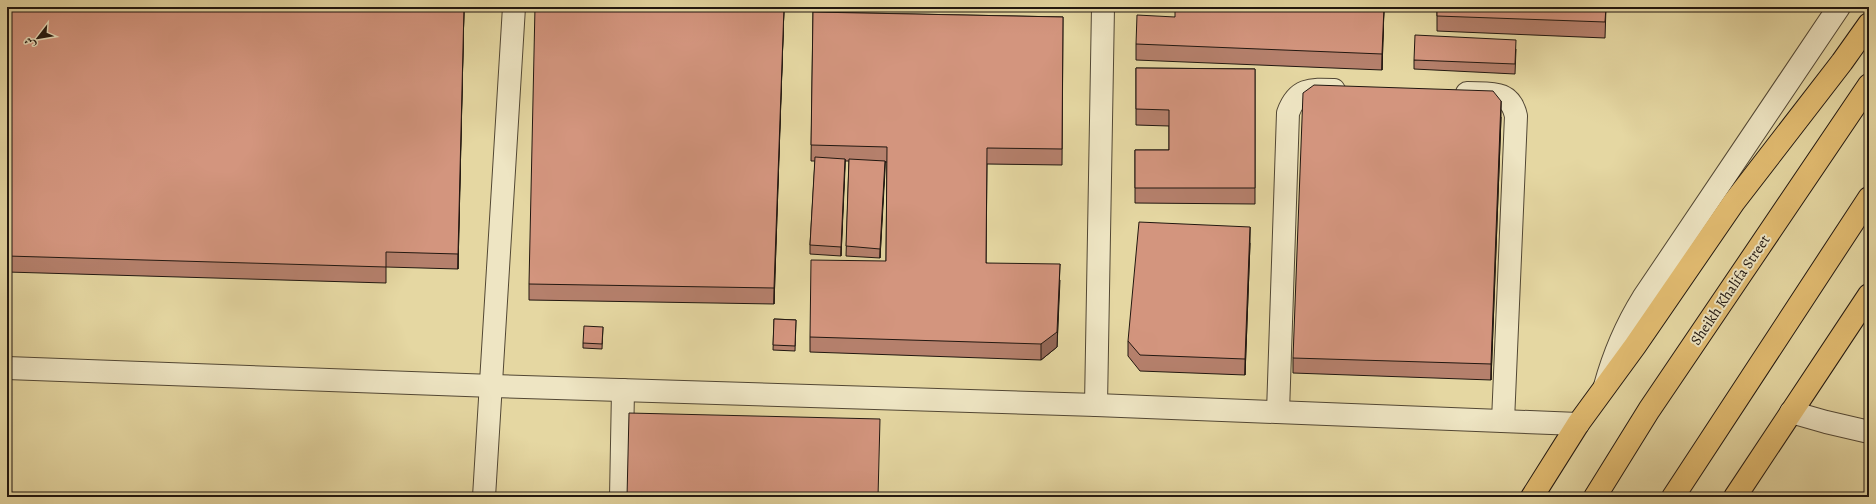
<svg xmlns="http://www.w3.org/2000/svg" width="1876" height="504" font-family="Alegreya,Amiri,serif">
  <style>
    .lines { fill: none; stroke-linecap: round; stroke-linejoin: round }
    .minor-casing { stroke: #524734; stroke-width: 24 }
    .major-casing { stroke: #211710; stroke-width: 24 }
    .highway-casing { stroke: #211710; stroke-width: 24 }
    .minor { stroke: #eee5c3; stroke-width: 22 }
    .major { stroke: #e2bc71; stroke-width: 22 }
    .highway { stroke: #e2bc71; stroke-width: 22 }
    .wall { fill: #b5806c; stroke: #211710 }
    .shaded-wall { fill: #946858; stroke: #211710 }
    .building { fill: #d3957e; stroke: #211710 }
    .labels { text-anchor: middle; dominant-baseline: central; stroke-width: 4; stroke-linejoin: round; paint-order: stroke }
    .street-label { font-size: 15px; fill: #211710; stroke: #eee5c3 }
  </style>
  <rect width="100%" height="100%" fill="#e5d7a2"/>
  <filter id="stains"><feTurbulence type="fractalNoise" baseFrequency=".005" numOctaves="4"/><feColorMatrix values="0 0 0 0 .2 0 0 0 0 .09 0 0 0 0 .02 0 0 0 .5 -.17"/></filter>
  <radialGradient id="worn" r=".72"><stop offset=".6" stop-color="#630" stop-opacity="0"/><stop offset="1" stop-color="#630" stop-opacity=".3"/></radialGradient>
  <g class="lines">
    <defs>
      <g id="minor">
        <path d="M1467,93C1490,94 1510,89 1516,116L1503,421"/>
        <path d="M7,368L493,386L1096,405L1578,424"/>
        <path d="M1605,386C1614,353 1625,327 1643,298L1839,7"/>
        <path d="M1096,405L1103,7"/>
        <path d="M1278,412L1288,113C1297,88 1311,89 1334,90"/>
        <path d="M1791,412L1826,422L1869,432"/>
        <path d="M484,497L514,7"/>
        <path d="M621,497L623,390"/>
      </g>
      <g id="major">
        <path d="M1532,497L1578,424L1635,346L1734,202L1842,62L1869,24"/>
        <path d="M1735,497L1869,295"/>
      </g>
      <g id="highway">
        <path d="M1595,497L1649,410L1869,85"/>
        <path d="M1673,497L1869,198"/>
      </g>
    </defs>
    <use href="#minor" class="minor-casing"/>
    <use href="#major" class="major-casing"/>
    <use href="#highway" class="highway-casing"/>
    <use href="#minor" class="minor"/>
    <use href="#major" class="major"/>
    <use href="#highway" class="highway"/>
  </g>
  <g class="wall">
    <path d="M7,7H464L458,269L386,267V283L7,272Z"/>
    <path d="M784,7L774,304L529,300V284Z"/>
    <path d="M1384,7L1382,70L1136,60V44L1175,17Z"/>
    <path d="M1437,7H1606L1605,38L1437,31Z"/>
    <path d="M813,12L1063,17L1062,165L987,164L986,263L1060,280L1057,347L1041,360L810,352V337L886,261L887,162H885L880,258L846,256L849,161H845L841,256L810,254V245L815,161H811Z"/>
    <path d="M1516,49L1515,74L1414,69V60Z"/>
    <path d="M1136,68L1255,69V204L1135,203V150H1169V126L1136,125Z"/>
    <path d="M1501,117L1491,380L1293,373V358Z"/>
    <path d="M1250,243L1245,375L1140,371L1128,356V341Z"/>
    <path d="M774,319L796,320L795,351L773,350Z"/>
    <path d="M603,327L602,349L583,348V343Z"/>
  </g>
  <g class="shaded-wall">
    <path d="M464,7L458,269V254Z"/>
    <path d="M784,7L774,304V288Z"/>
    <path d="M1384,7L1382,70V54Z"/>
    <path d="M1501,101V117L1491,380V364Z"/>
    <path d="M845,159V169L841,256V247Z"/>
    <path d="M885,161V171L880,258V249Z"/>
    <path d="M1250,227V243L1245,375V359Z"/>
    <path d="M1060,264L1057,347L1041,360V344Z"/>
  </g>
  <g class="building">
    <path d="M7,7H464L458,254L386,252V267L7,256Z"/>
    <path d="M535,7H784L774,288L529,284Z"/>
    <path d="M1175,7H1384L1382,54L1136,44L1137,15L1175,17Z"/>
    <path d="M1437,7H1606L1605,22L1437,16Z"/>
    <path d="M813,12L1063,17L1062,149L987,148L986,263L1060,264L1057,332L1041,344L810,337L811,260L886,261L887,147L811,145Z"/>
    <path d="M1415,35L1516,40L1515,64L1414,60Z"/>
    <path d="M1136,68L1255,69V188H1135V150H1169V110L1136,109Z"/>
    <path d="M1314,85L1493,91L1501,101L1491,364L1293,358L1303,93Z"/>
    <path d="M815,157L845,159L841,247L810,245Z"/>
    <path d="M849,159L885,161L880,249L846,246Z"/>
    <path d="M1139,222L1250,227L1245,359L1140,355L1128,341Z"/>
    <path d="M774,319L796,320L795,346L773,345Z"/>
    <path d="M584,326L603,327L602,344L583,343Z"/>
    <path d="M629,413L880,419L878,497H627Z"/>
  </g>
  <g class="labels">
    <g class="street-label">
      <text transform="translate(1730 290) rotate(-56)">Sheikh Khalifa Street</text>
    </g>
  </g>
  <rect width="1876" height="504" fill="none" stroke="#e5d7a2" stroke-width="24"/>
  <rect x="8" y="8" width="1860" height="488" fill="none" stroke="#211710" stroke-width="2"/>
  <rect x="12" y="12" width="1852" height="480" fill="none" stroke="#211710"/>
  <g transform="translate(38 38) rotate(239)" stroke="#eee5c3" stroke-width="3" paint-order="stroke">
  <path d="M0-3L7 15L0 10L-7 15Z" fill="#211710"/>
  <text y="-6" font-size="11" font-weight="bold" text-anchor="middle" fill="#211710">ش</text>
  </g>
  <rect width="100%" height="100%" filter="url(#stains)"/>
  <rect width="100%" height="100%" fill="url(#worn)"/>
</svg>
